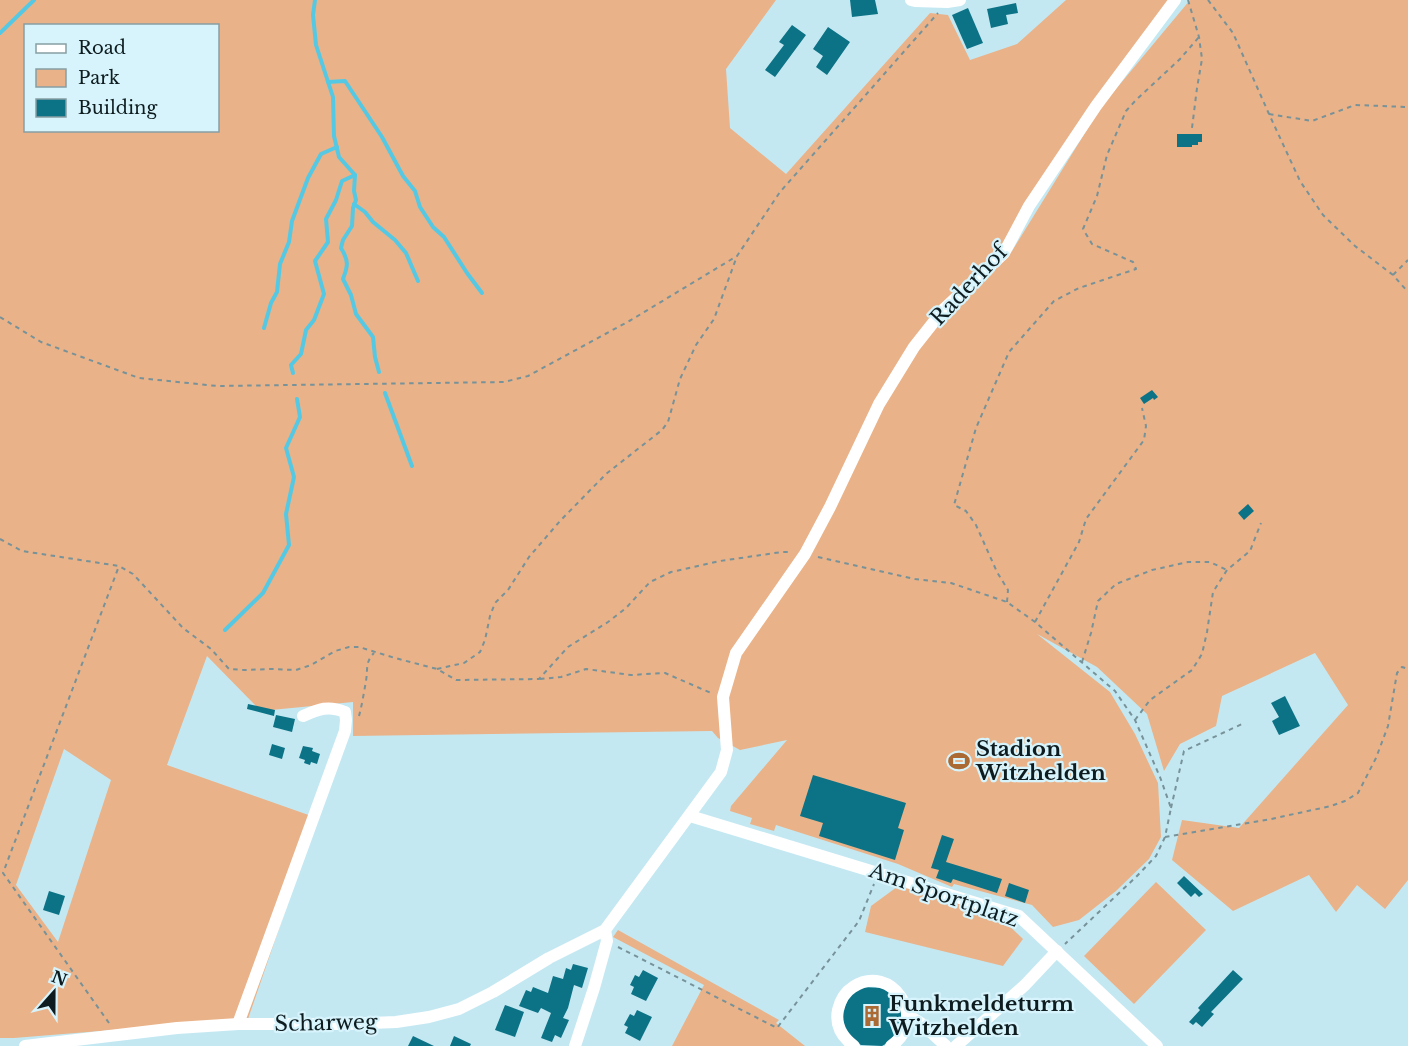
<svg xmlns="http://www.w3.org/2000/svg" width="1408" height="1046" font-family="'Libre Baskerville',serif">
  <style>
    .green { fill: #eab288; fill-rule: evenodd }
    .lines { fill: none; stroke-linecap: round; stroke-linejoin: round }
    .stream { stroke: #55c9e4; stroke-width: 4 }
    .building { fill: #0c7386 }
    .path { stroke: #779299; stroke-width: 2; stroke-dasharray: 4.5 4.5; stroke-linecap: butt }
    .minor { stroke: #fff; stroke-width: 12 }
    .labels { text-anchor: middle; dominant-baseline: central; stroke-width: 4.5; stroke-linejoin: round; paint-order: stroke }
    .street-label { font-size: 21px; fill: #0e1c1f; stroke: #d7f4fc }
    .poi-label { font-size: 21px; font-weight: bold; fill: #0e1c1f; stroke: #d7f4fc; text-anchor: start }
  </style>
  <rect width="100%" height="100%" fill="#c4e8f2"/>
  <g class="green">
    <path d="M0,0H776L726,69L730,128L786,174L930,13L948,15L970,60L1017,44L1066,0H1170L1082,119L995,255L1012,251L1101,107L1190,0H1408V880L1385,909L1357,885L1336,912L1309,875L1233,911L1172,860L1182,820L1239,828L1348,705L1315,653L1222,696L1216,726L1180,744L1164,771L1147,714L1097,667L1037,634L1110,692L1135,734L1158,783L1161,837L1149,859L1116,891L1079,920L1053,927L1032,905L954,884L952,887L898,864L776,825L774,831L750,824L752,818L730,811L731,806L787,740L740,750L718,738L712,731L353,736V702L261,711L207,656L167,765L317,818L248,1019L14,1038H0ZM26,26H218V130H26ZM64,749L111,780L58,942L16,885Z"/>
    <path d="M1156,882L1206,930L1134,1004L1084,956Z"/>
    <path d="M901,884L998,915L1023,939L1003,966L865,932L871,906Z"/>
    <path d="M618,930L779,1020L776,1023L805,1046H672L704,985L613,937Z"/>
  </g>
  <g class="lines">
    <g class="stream">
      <path d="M0,33L34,0"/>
      <path d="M328,82L345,81L382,137L403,176L415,191L420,207L433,227L444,237L467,273L482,293"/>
      <path d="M355,175L354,191L356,200L353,208L352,226L343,240L341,248C349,261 348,266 343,279L351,295L356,314L373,337L375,357L379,372"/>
      <path d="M354,204L365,212L373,222L395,240L406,253L418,281"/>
      <path d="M264,328L271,303L277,292L280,264L289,242L292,221L308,178L321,154L337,147"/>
      <path d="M293,373L291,365L301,354L306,330L314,320L324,294L315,261L328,242L326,219L336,200L342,181L355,175L339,157L334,136L333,97L316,45L313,15L315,0"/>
      <path d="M385,393L412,466"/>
      <path d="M225,630L263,593L289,545L286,514L294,477L286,448L300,417L297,399"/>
    </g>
  </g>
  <g class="building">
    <path d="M850,0H875L878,14L852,17Z"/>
    <path d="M1016,3L1018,13L1006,15L1008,24L991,28L987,9Z"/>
    <path d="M968,8L983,43L967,49L952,15Z"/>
    <path d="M792,25L806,35L775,77L765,70L784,45L779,42Z"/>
    <path d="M828,27L850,42L827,75L816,67L823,56L813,49Z"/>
    <path d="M1177,134H1202V142H1198V145H1192V147H1177Z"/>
    <path d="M1152,390L1158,397L1154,400L1153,398L1144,404L1140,398Z"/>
    <path d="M1248,504L1254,511L1244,520L1238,513Z"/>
    <path d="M1285,696L1300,726L1279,735L1272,721L1279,717L1271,703Z"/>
    <path d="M248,704L275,710L274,716L247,709Z"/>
    <path d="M276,715L295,719L292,732L273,727Z"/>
    <path d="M272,744L285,748L282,759L269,755Z"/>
    <path d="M303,746L313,748L312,751L320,754L317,764L311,762L310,765L304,763L305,760L299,758Z"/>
    <path d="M813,775L906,803L898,828L904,830L895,860L819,836L823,823L800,816Z"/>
    <path d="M942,835L954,839L946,862L1002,879L997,893L953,879L951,883L936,878L939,870L931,868Z"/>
    <path d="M1184,876L1203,894L1199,897L1195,893L1191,897L1177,883Z"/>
    <path d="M1009,883L1029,890L1025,903L1005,896Z"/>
    <path d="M49,891L65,896L59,915L43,910Z"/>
    <path d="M573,964L588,968L582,988L574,985L568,1008L563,1018L569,1020L561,1038L555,1035L552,1042L541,1038L551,1013L541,1008L538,1013L519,1006L526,990L531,992L533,987L548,993L553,976L563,979L566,968L571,970Z"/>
    <path d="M643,970L658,978L646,1001L631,994L634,987L630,985L635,975L639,977Z"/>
    <path d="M1233,970L1243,979L1211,1012L1214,1014L1202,1027L1196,1022L1193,1025L1189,1022L1200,1010L1198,1008Z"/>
    <path d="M862,987L884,988L900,1003L902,1025L889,1042L882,1046L861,1045L854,1041L845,1030L841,1015L850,995Z"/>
    <path d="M505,1005L524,1012L515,1037L495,1030Z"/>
    <path d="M637,1010L652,1017L640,1041L625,1033L628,1027L624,1025L630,1014L634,1016Z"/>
    <path d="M413,1036L434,1046H408Z"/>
    <path d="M454,1036L471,1044L470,1046H450Z"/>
  </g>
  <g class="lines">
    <g class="path">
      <path d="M1188,0L1199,37L1202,59L1197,88L1192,128"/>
      <path d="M1208,0L1233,33L1269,114L1300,181L1323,215L1355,246L1393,275L1408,292"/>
      <path d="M1269,114L1312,121L1355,105L1408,107"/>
      <path d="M1393,275L1408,260"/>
      <path d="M0,317L41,342L139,378L217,386L504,382L528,376L631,320L737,256L780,192L938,13"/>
      <path d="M0,539L22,551L119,566L133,574L183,628L211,649L229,669L244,670L272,669L296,670L311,665L335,651L349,647H359L395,658L437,669L456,680L539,679L568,647L608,622L626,608L650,582L671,572L720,561L782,552H792"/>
      <path d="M818,557L915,579L951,583L1007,602L1035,622L1115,691L1135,720L1160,777L1171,808L1165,837L1156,856L1136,877L1065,944"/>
      <path d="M1007,602L1008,590L997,572L976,525L966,511L954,505L976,428L1009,352L1054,301L1079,288L1136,269L1133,262L1092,244L1083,229L1097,196L1107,155L1126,111L1136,100L1180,59L1199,37"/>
      <path d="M1035,622L1079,542L1086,519L1144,440L1146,426L1142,408"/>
      <path d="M1082,662L1091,633L1098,601L1116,584L1152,570L1188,562H1210L1227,570"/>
      <path d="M437,669L464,663L480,652L485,640L490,616L495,603L508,590L529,557L560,521L606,474L662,430L668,422L680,379L696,345L714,319L737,256"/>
      <path d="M540,679L561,677L586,669L631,675L665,673L711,693"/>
      <path d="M359,716C362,705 364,692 366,681C368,669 365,662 374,653"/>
      <path d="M1135,720L1150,700L1192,670L1202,654L1207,632L1213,592L1227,570L1250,551L1261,523"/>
      <path d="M1171,808L1184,751L1242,724"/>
      <path d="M1165,837L1271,819L1331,806L1345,801L1358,793L1376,758L1388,726L1397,673L1402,667L1408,669"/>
      <path d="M618,947L777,1028L859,921L874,884"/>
      <path d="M109,1023L3,873L119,566"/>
    </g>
    <g class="minor">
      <path d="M911,0L915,1L947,2L960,0"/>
      <path d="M690,816L1019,916L1157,1046"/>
      <path d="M908,1015L922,1024L946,1046"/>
      <path d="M238,1024L345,731L346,720L345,712C328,705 319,709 303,716"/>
      <path d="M25,1046L177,1028L238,1024H344L396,1022L429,1017L459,1009L493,992L549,958L605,930L721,772L727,750L723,697L736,653L805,554L830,507L879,404L914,347L944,309L1004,253L1029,206L1096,106L1175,0"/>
      <path d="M575,1046L594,988L607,941L605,930"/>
      <path d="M854,1046C842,1037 835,1025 838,1010C840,1001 845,992 853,987C891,962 930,1019 891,1046"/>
      <path d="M956,1046L1025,985L1057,951"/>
    </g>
  </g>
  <defs>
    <symbol id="stadium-bare" viewBox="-9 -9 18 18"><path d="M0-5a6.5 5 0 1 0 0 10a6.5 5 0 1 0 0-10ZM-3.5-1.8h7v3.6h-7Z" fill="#ab6a34" stroke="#d7f4fc" stroke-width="2.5" paint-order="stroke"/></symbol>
    <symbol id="building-bare" viewBox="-9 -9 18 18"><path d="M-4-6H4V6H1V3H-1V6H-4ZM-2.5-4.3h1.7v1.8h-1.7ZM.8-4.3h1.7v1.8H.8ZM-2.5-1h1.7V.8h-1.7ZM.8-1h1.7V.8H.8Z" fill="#ab6a34" stroke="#d7f4fc" stroke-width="2.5" paint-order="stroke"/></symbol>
  </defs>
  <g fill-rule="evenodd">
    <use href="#stadium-bare" x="944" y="746" width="30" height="30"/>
    <use href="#building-bare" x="857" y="1001" width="30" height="30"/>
  </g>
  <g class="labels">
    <g class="street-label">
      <text transform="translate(969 285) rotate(-47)">Raderhof</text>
      <text transform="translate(944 895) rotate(19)">Am Sportplatz</text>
      <text transform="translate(326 1023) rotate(-1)">Scharweg</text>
    </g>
    <g class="poi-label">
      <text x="976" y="749">Stadion<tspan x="976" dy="24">Witzhelden</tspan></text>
      <text x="889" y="1004">Funkmeldeturm<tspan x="889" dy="24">Witzhelden</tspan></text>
    </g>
  </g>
  <rect x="24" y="24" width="195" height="108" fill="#d7f4fc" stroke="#879ea4" stroke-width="1.5"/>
  <rect x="36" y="44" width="30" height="9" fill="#ffffff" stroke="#879ea4" stroke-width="1.5"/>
  <text x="78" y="54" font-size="18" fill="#0e1c1f">Road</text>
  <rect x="36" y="69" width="30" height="18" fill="#eab288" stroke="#879ea4" stroke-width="1.5"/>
  <text x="78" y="84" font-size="18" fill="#0e1c1f">Park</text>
  <rect x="36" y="99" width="30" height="18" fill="#0c7386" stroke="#879ea4" stroke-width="1.5"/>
  <text x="78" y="114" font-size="18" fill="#0e1c1f">Building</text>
  <g transform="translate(54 992) rotate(21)" stroke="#d7f4fc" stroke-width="4.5" paint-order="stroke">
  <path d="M0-4.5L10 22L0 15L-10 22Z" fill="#0e1c1f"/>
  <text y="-9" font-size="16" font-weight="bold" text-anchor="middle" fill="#0e1c1f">N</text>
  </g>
</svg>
